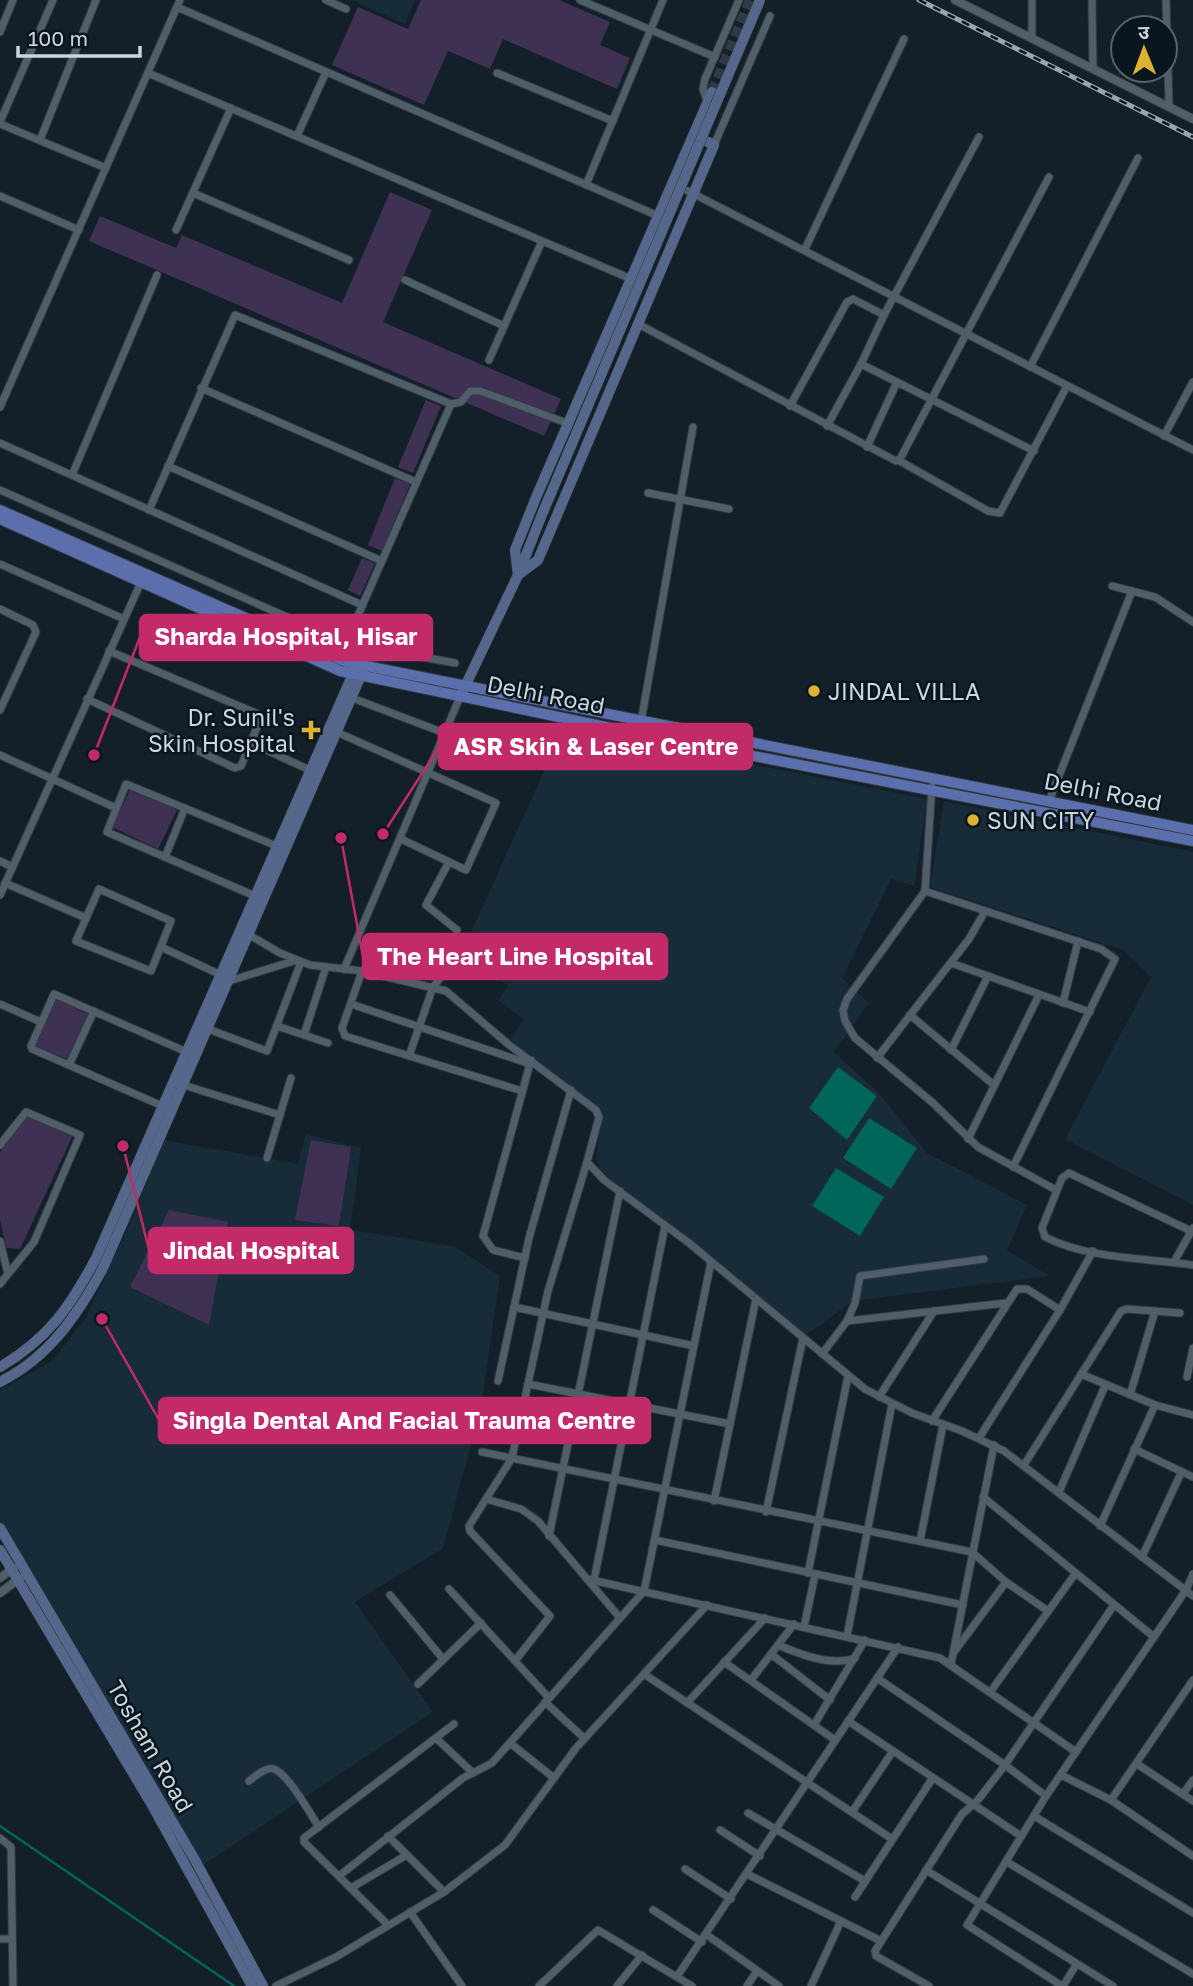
<svg xmlns="http://www.w3.org/2000/svg" width="1193" height="1986" font-family="'Golos Text','Noto Sans Devanagari',sans-serif">
  <style>
    .built { fill: #182b38 }
    .green { fill: #3f3154 }
    .water { fill: #006659 }
    .lines { fill: none; stroke-linecap: round; stroke-linejoin: round }
    .stream { stroke: #006659; stroke-width: 2.5 }
    .secondary-tunnel { stroke: #2f3b44; stroke-width: 10; stroke-dasharray: 10 5; stroke-linecap: butt }
    .minor-casing { stroke: #323a42; stroke-width: 9 }
    .tertiary-casing { stroke: #323a42; stroke-width: 10 }
    .secondary-casing { stroke: #323a42; stroke-width: 11 }
    .primary-casing { stroke: #323a42; stroke-width: 12 }
    .minor { stroke: #4f5e69; stroke-width: 7 }
    .tertiary { stroke: #4f5e69; stroke-width: 8 }
    .secondary { stroke: #55678a; stroke-width: 10 }
    .primary { stroke: #5b6fac; stroke-width: 10 }
    .rail-casing { stroke: #9ca5ad; stroke-width: 5 }
    .rail { stroke: #091620; stroke-width: 2.5; stroke-dasharray: 8; stroke-linecap: butt }
    .secondary-bridge-casing { stroke: #323a42; stroke-width: 11; stroke-linecap: butt }
    .secondary-bridge { stroke: #55678a; stroke-width: 10 }
    .poi-dot { fill: #ddb133; stroke: #091620; stroke-width: 2.5 }
    .labels { text-anchor: middle; dominant-baseline: central; stroke-width: 5; stroke-linejoin: round; paint-order: stroke }
    .poi-label { font-size: 23px; fill: #cdd5dc; stroke: #091620; text-anchor: start }
    .street-label { font-size: 23px; fill: #cdd5dc; stroke: #091620 }
    .leader { fill: none; stroke: #c32b68; stroke-width: 2.5 }
    .callout-dot { fill: #c32b68; stroke: #091620; stroke-width: 2.5 }
    .callout { fill: #c32b68; stroke: #c32b68; stroke-width: 2.5 }
    .callout-label { font-size: 24px; text-anchor: middle; font-weight: bold; fill: #fff }
  </style>
  <rect width="100%" height="100%" fill="#132029"/>
  <g class="built">
    <path d="M352,0H415L405,24Z"/>
    <path d="M564,727L927,799L914,886L891,879L842,978L869,1003L834,1052L879,1093L927,1153L1027,1205L1007,1250L1050,1276L853,1301L805,1336L601,1171L596,1159L603,1113L510,1039L524,1020L498,1000L508,986L463,950Z"/>
    <path d="M944,801L1193,852V1205L1065,1139L1151,977L1123,950L930,887Z"/>
    <path d="M306,1134L361,1148L350,1230L454,1246L500,1276L480,1412L443,1548L355,1602L433,1712L203,1865L0,1522V1390L52,1361L85,1319L127,1230L164,1140L298,1164Z"/>
  </g>
  <g class="green">
    <path d="M421,0H559L610,22L600,45L630,58L617,89L503,39L490,69L448,51L424,105L332,65L358,7L408,29Z"/>
    <path d="M390,192L432,210L383,322L561,399L544,436L89,241L100,216L176,248L182,235L342,303Z"/>
    <path d="M426,400L441,406L413,473L398,467Z"/>
    <path d="M395,478L410,484L382,551L368,545Z"/>
    <path d="M362,558L375,563L360,596L348,590Z"/>
    <path d="M131,788L177,810L158,849L112,827Z"/>
    <path d="M55,999L88,1014L67,1059L34,1045Z"/>
    <path d="M27,1116L73,1135L20,1249L6,1248L0,1219V1152Z"/>
    <path d="M311,1140L351,1147L339,1226L295,1220Z"/>
    <path d="M169,1210L228,1222L209,1325L130,1287Z"/>
  </g>
  <g class="water">
    <path d="M838,1067L877,1096L847,1140L809,1108Z"/>
    <path d="M869,1118L917,1148L891,1189L843,1158Z"/>
    <path d="M836,1168L884,1197L860,1236L812,1206Z"/>
  </g>
  <g class="lines">
    <path class="stream" d="M0,1826L234,1986"/>
    <path class="secondary-tunnel" d="M712,92L750,0"/>
    <defs>
      <g id="minor">
        <path d="M326,0L346,9"/>
        <path d="M580,0L715,57"/>
        <path d="M1032,0V38"/>
        <path d="M1092,0L1093,69"/>
        <path d="M1166,0L1169,106"/>
        <path d="M177,7L656,215"/>
        <path d="M0,32L13,0"/>
        <path d="M148,73L629,278"/>
        <path d="M497,73L613,121"/>
        <path d="M707,101L703,89L705,79L739,0"/>
        <path d="M0,122L53,0"/>
        <path d="M0,124L106,168"/>
        <path d="M297,136L326,72"/>
        <path d="M979,137L884,315L861,364L1034,451"/>
        <path d="M40,140L96,0"/>
        <path d="M714,145L770,16"/>
        <path d="M586,185L663,0"/>
        <path d="M686,190L1193,450"/>
        <path d="M193,193L349,260"/>
        <path d="M0,196L79,230"/>
        <path d="M176,230L231,108"/>
        <path d="M805,249L904,39"/>
        <path d="M405,280L504,326"/>
        <path d="M638,324L896,461L900,459L1049,177"/>
        <path d="M489,360L542,241"/>
        <path d="M1030,367L1138,158"/>
        <path d="M201,388L416,482"/>
        <path d="M790,406L847,302L853,299L884,315"/>
        <path d="M0,407L180,0"/>
        <path d="M827,426L861,364"/>
        <path d="M1164,436L1193,382"/>
        <path d="M0,443L362,605"/>
        <path d="M867,447L897,382"/>
        <path d="M898,460L988,511L1000,513L1067,386"/>
        <path d="M168,466L382,561"/>
        <path d="M72,475L157,275"/>
        <path d="M0,490L346,643L455,663"/>
        <path d="M648,493L729,509"/>
        <path d="M149,510L235,315L451,404L461,402L470,391H480L567,423"/>
        <path d="M0,564L124,619"/>
        <path d="M1112,586L1155,597L1193,622"/>
        <path d="M0,609L33,625L36,632L0,710"/>
        <path d="M337,663L451,404"/>
        <path d="M352,698L447,734"/>
        <path d="M87,699L235,768L241,766L260,720L258,714L109,651"/>
        <path d="M641,722L693,427"/>
        <path d="M332,730L496,803L466,870L401,839"/>
        <path d="M251,743L314,772"/>
        <path d="M0,755L116,808"/>
        <path d="M932,786L925,891L847,999L843,1010L845,1021L855,1038L933,1103L978,1147L1056,1190"/>
        <path d="M1049,801L1132,591"/>
        <path d="M165,857L185,808"/>
        <path d="M0,861L12,867"/>
        <path d="M449,862L426,905L457,930"/>
        <path d="M5,883L86,918"/>
        <path d="M99,889L171,921L151,971L76,941Z"/>
        <path d="M925,891L1101,949L1115,959L1013,1167"/>
        <path d="M0,895L142,580"/>
        <path d="M255,896L107,832L126,784L279,847"/>
        <path d="M246,933L280,953L310,965L362,971L446,991L508,1044L596,1110L599,1117L587,1162L604,1180L689,1243L865,1389L912,1413L962,1431L1004,1451L1193,1596"/>
        <path d="M161,947L221,975"/>
        <path d="M951,963L1090,1012"/>
        <path d="M344,969L460,697"/>
        <path d="M362,971L342,1028L345,1036L522,1091"/>
        <path d="M229,981L297,960"/>
        <path d="M1063,1003L1078,941"/>
        <path d="M0,1004L41,1022"/>
        <path d="M351,1004L530,1064"/>
        <path d="M910,1015L994,1085"/>
        <path d="M277,1026L328,1043"/>
        <path d="M208,1029L267,1051L301,962"/>
        <path d="M304,1035L326,967"/>
        <path d="M951,1050L987,978"/>
        <path d="M409,1056L433,987L441,977L456,946"/>
        <path d="M877,1058L969,939L984,913"/>
        <path d="M69,1065L94,1011"/>
        <path d="M180,1084L280,1115"/>
        <path d="M167,1108L32,1049L31,1046L54,994L189,1053"/>
        <path d="M968,1139L1039,995"/>
        <path d="M0,1145L26,1112L80,1135L34,1242L0,1284"/>
        <path d="M267,1158L291,1078"/>
        <path d="M587,1162L548,1291L512,1458L486,1499L521,1509L538,1521L620,1618"/>
        <path d="M1191,1231L1069,1173L1062,1178L1042,1228L1045,1237C1088,1259 1146,1258 1193,1265"/>
        <path d="M0,1241L8,1274"/>
        <path d="M525,1258L493,1250L483,1236L531,1060"/>
        <path d="M1174,1262L1193,1228"/>
        <path d="M514,1307L694,1346"/>
        <path d="M847,1321L855,1303L860,1276L984,1259"/>
        <path d="M822,1354L847,1321L1006,1303"/>
        <path d="M1081,1374L1155,1405L1193,1415"/>
        <path d="M1187,1377L1193,1348"/>
        <path d="M498,1381L529,1238L571,1090"/>
        <path d="M528,1384L730,1424"/>
        <path d="M1130,1395L1155,1311"/>
        <path d="M879,1397L934,1311"/>
        <path d="M932,1421L1017,1289H1027L1060,1310"/>
        <path d="M979,1438L1060,1310L1093,1251"/>
        <path d="M1134,1449L1193,1477"/>
        <path d="M482,1452L972,1552L1006,1582L1048,1611"/>
        <path d="M1024,1465L1121,1311L1127,1309L1180,1313"/>
        <path d="M1059,1492L1105,1386"/>
        <path d="M983,1497L1154,1637"/>
        <path d="M486,1499L469,1526L470,1531L550,1616L515,1661"/>
        <path d="M714,1501L756,1299"/>
        <path d="M766,1512L803,1338"/>
        <path d="M1100,1526L1155,1405"/>
        <path d="M549,1536L620,1191"/>
        <path d="M655,1540L963,1605"/>
        <path d="M920,1541L943,1425"/>
        <path d="M1142,1557L1181,1473"/>
        <path d="M808,1573L848,1376"/>
        <path d="M587,1579L940,1658L1076,1752"/>
        <path d="M594,1580L665,1226"/>
        <path d="M449,1589L549,1698"/>
        <path d="M390,1595L443,1659"/>
        <path d="M804,1627L815,1575"/>
        <path d="M847,1636L892,1404"/>
        <path d="M778,1645C799,1654 832,1667 855,1658"/>
        <path d="M954,1652L1006,1582"/>
        <path d="M771,1654L830,1700"/>
        <path d="M724,1662L835,1740"/>
        <path d="M951,1664L994,1445"/>
        <path d="M644,1674L892,1839"/>
        <path d="M877,1678L1005,1765L1046,1796"/>
        <path d="M751,1680L794,1624"/>
        <path d="M418,1684L481,1623"/>
        <path d="M991,1691L1075,1574"/>
        <path d="M545,1702L584,1738"/>
        <path d="M687,1703L765,1618"/>
        <path d="M848,1721L1021,1836"/>
        <path d="M814,1725L865,1640"/>
        <path d="M436,1738L473,1773"/>
        <path d="M510,1743L554,1778"/>
        <path d="M1137,1764L1193,1801"/>
        <path d="M1061,1775L1111,1800L1193,1856"/>
        <path d="M249,1781C254,1777 267,1766 274,1769C289,1775 309,1812 319,1827"/>
        <path d="M1183,1794L1193,1780"/>
        <path d="M1111,1800L1193,1680"/>
        <path d="M852,1812L893,1751"/>
        <path d="M748,1813L865,1881"/>
        <path d="M1034,1816L1193,1913"/>
        <path d="M720,1830L760,1856"/>
        <path d="M388,1836L444,1892"/>
        <path d="M0,1838L11,1847L13,1986"/>
        <path d="M1007,1862L1193,1974"/>
        <path d="M685,1869L731,1899"/>
        <path d="M926,1870L1113,1986"/>
        <path d="M747,1874L881,1941"/>
        <path d="M339,1876L463,1778L492,1763L644,1591L711,1262"/>
        <path d="M351,1888L405,1856"/>
        <path d="M855,1897L932,1779"/>
        <path d="M653,1910L702,1942"/>
        <path d="M410,1912L462,1986"/>
        <path d="M388,1925L304,1842V1838L454,1724"/>
        <path d="M707,1935L779,1986"/>
        <path d="M0,1939H12"/>
        <path d="M678,1975L898,1647"/>
        <path d="M276,1986L336,1957L444,1892L505,1845L576,1748L707,1605"/>
        <path d="M539,1986L598,1930L692,1986"/>
        <path d="M617,1986L642,1955"/>
        <path d="M747,1986L757,1971"/>
        <path d="M811,1986L841,1921"/>
        <path d="M929,1986L876,1956L875,1951L962,1814L978,1800L1005,1765L1114,1605"/>
        <path d="M1062,1986L967,1925L1046,1796L1186,1590L1193,1574"/>
        <path d="M1063,1986L1076,1965"/>
      </g>
      <g id="tertiary">
        <path d="M955,0L1193,119"/>
        <path d="M0,1578L14,1568"/>
        <path d="M0,1593L21,1577"/>
      </g>
      <g id="secondary">
        <path d="M518,575L515,550L537,495L712,92"/>
        <path d="M518,575L538,560L714,145L696,136"/>
        <path d="M460,697L518,575L543,512"/>
        <path d="M0,1367C49,1338 70,1307 96,1258L356,667"/>
        <path d="M0,1382C49,1357 77,1316 103,1268L363,671"/>
        <path d="M0,1528L195,1860L263,1986"/>
        <path d="M0,1550L152,1805L252,1986"/>
      </g>
      <g id="primary">
        <path d="M0,510L346,662L1193,830"/>
        <path d="M0,519L340,671L640,734L1193,841"/>
      </g>
    </defs>
    <use href="#minor" class="minor-casing"/>
    <use href="#tertiary" class="tertiary-casing"/>
    <use href="#secondary" class="secondary-casing"/>
    <use href="#primary" class="primary-casing"/>
    <use href="#minor" class="minor"/>
    <use href="#tertiary" class="tertiary"/>
    <use href="#secondary" class="secondary"/>
    <use href="#primary" class="primary"/>
    <defs>
      <path id="rail" d="M919,0L1193,137"/>
    </defs>
    <use href="#rail" class="rail-casing"/>
    <use href="#rail" class="rail"/>
    <defs>
      <path id="secondary-bridge" d="M543,512L760,0"/>
    </defs>
    <use href="#secondary-bridge" class="secondary-bridge-casing"/>
    <use href="#secondary-bridge" class="secondary-bridge"/>
  </g>
  <g class="poi-dot">
    <circle cx="814" cy="691" r="7"/>
    <path d="M307.5 719.5h7v7h7v7h-7v7h-7v-7h-7v-7h7z"/>
    <circle cx="973" cy="820" r="7"/>
  </g>
  <g class="labels">
    <g class="poi-label">
      <text x="828" y="691">JINDAL VILLA</text>
      <text x="295" y="717" text-anchor="end">Dr. Sunil's<tspan x="295" dy="26">Skin Hospital</tspan></text>
      <text x="987" y="820">SUN CITY</text>
    </g>
    <g class="street-label">
      <text transform="translate(546 694) rotate(11)">Delhi Road</text>
      <text transform="translate(1103 791) rotate(11)">Delhi Road</text>
      <text transform="translate(151 1746) rotate(60)">Tosham Road</text>
    </g>
  </g>
  <path class="leader" d="M94 755L140 637M383 834L439 747M341 838L363 957M123 1146L149 1250M102 1319L159 1420"/>
  <g class="callout-dot">
    <circle cx="94" cy="755" r="7"/>
    <circle cx="383" cy="834" r="7"/>
    <circle cx="341" cy="838" r="7"/>
    <circle cx="123" cy="1146" r="7"/>
    <circle cx="102" cy="1319" r="7"/>
  </g>
  <g class="callout">
    <rect x="140" y="615" width="292" height="45" rx="7"/>
    <rect x="439" y="724" width="313" height="45" rx="7"/>
    <rect x="363" y="934" width="304" height="45" rx="7"/>
    <rect x="149" y="1228" width="204" height="45" rx="7"/>
    <rect x="159" y="1398" width="491" height="45" rx="7"/>
  </g>
  <g class="callout-label">
    <text x="286" y="645">Sharda Hospital, Hisar</text>
    <text x="596" y="755">ASR Skin &amp; Laser Centre</text>
    <text x="515" y="965">The Heart Line Hospital</text>
    <text x="251" y="1259">Jindal Hospital</text>
    <text x="404" y="1429">Singla Dental And Facial Trauma Centre</text>
  </g>
  <g transform="translate(1144 49) rotate(359)"><circle r="33" fill="#091620" stroke="#57626b" stroke-width="2"/>
  <path d="M0-5L12 26L0 18L-12 26Z" fill="#ddb133"/>
  <text y="-10" font-size="19" font-weight="bold" text-anchor="middle" fill="#cdd5dc">उ</text>
  </g>
  <path d="M18 46v10h122v-10" fill="none" stroke="#cdd5dc" stroke-width="3.5"/>
  <text x="28" y="46" font-size="21" fill="#cdd5dc" stroke="#091620" stroke-width="5" paint-order="stroke">100 m</text>
</svg>
